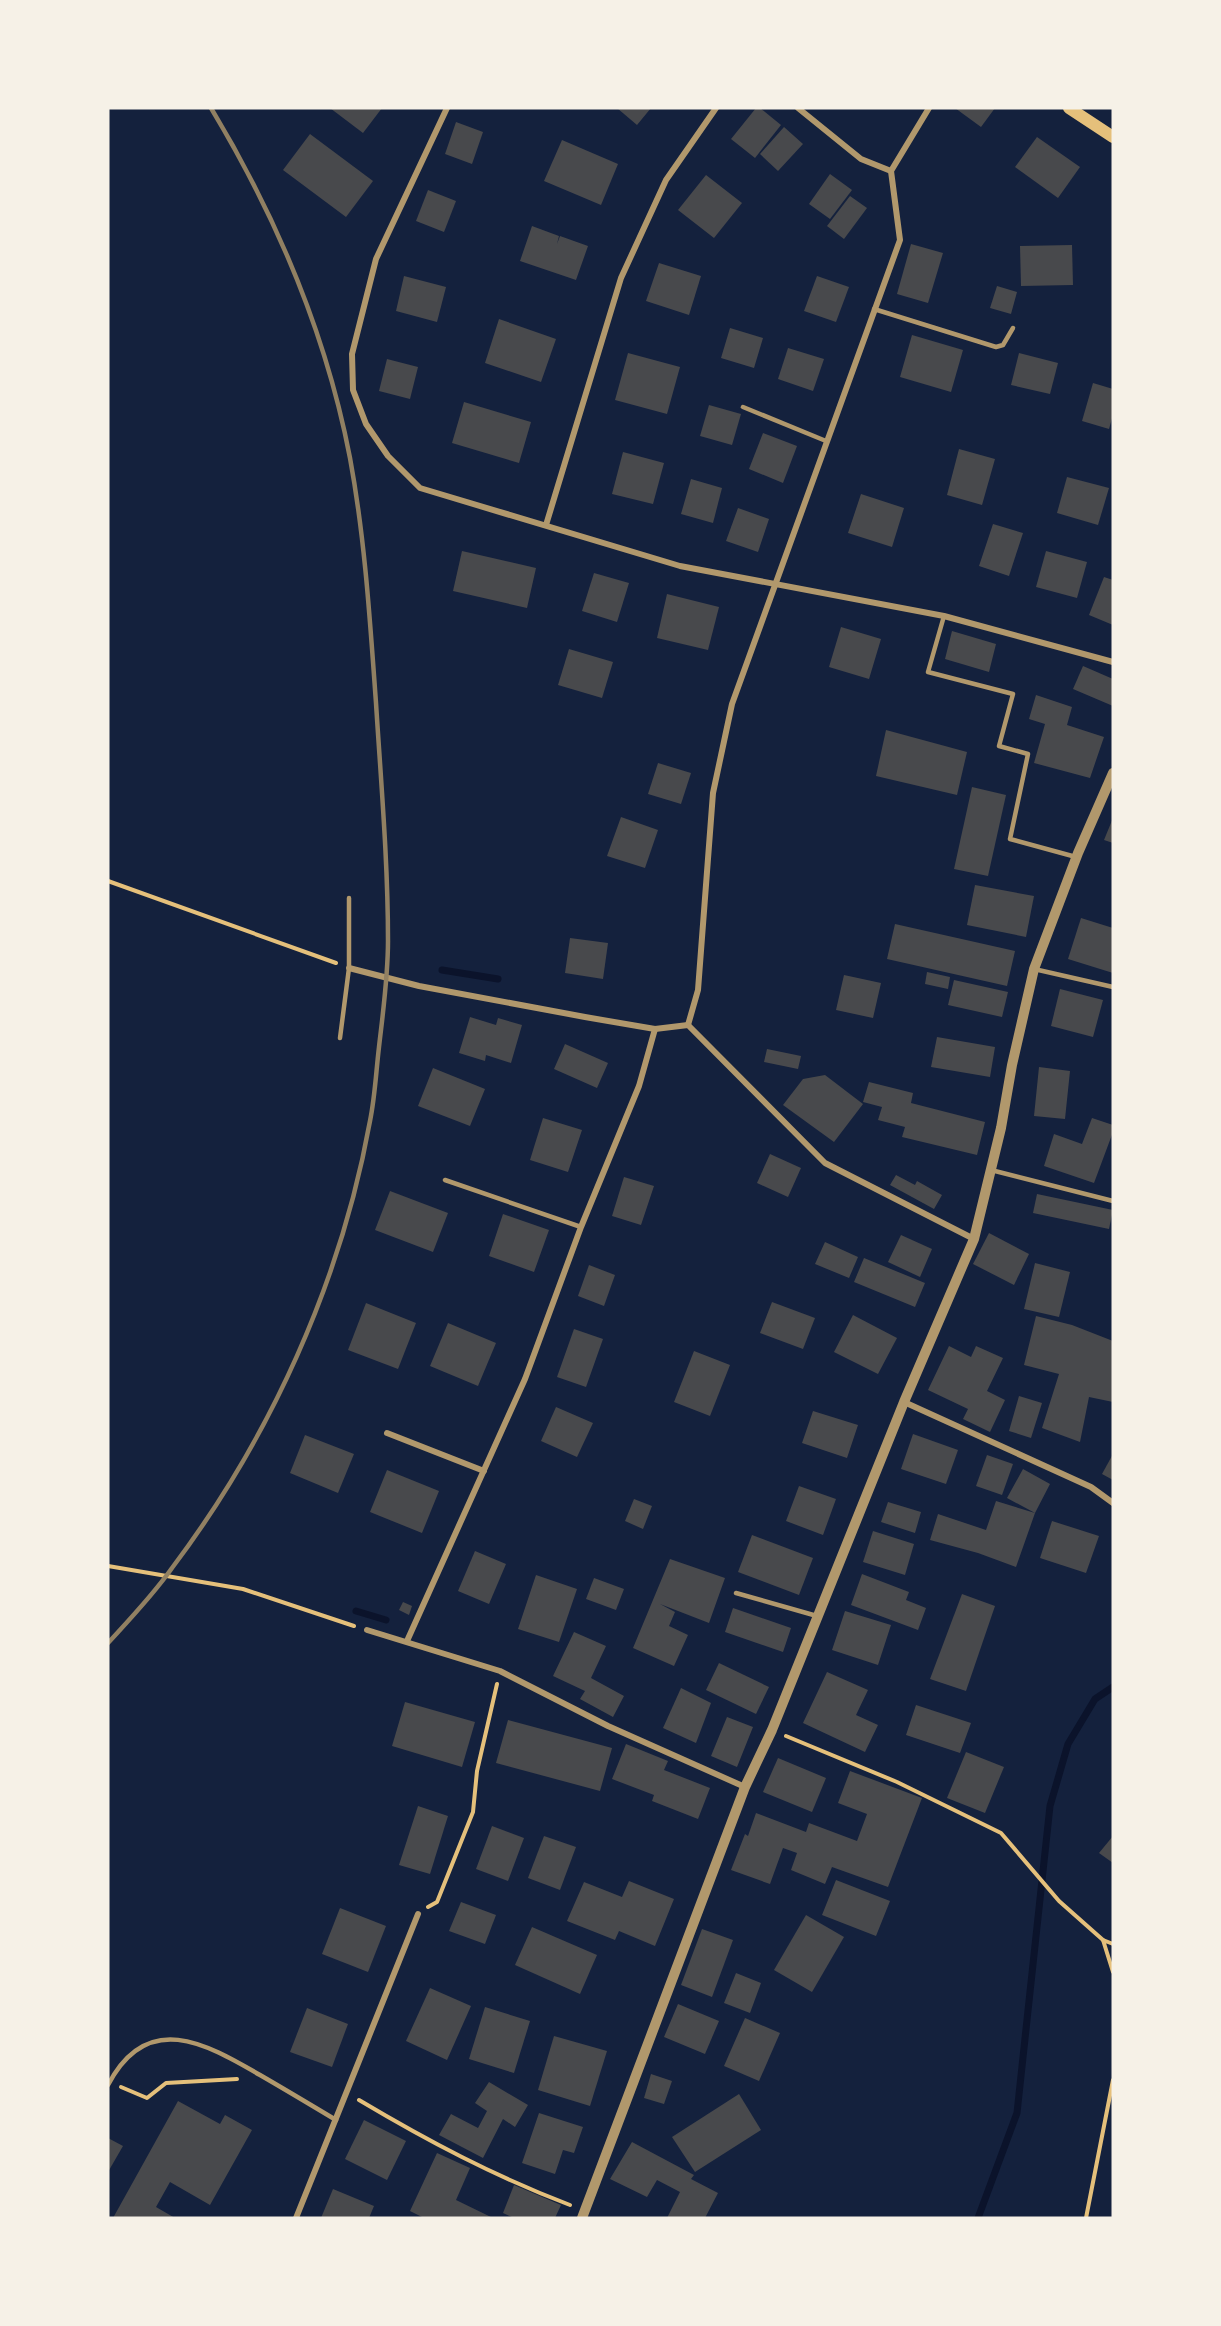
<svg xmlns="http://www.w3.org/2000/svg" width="1221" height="2326" font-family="'IBM Plex Sans',sans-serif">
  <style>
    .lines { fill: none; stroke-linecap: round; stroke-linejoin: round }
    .stream { stroke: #0b132b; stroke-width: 7 }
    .building { fill: #48494c }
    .path { stroke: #e5c07b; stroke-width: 4 }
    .service { stroke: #b1986c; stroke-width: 4.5 }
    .minor { stroke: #b1986c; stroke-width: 6 }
    .tertiary { stroke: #b1986c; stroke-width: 10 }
    .secondary { stroke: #e5c07b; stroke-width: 12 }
    .rail { stroke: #918062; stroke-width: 4.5 }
  </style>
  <rect width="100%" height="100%" fill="#14213d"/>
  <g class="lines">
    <g class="stream">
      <path d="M442,970L498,979"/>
      <path d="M356,1611L386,1620"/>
      <path d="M978,2218L1017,2113L1050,1806L1068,1744L1095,1699L1113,1687"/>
    </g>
  </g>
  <g class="building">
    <path d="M330,108H382L363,133Z"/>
    <path d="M617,108H651L637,125Z"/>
    <path d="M756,108H760L781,125L755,158L731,139Z"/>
    <path d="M955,108H995L981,127Z"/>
    <path d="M456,122L483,132L472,164L445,154Z"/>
    <path d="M784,127L803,144L778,171L760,154Z"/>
    <path d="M310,134L373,181L346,217L283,170Z"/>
    <path d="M1037,137L1080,167L1058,198L1015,167Z"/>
    <path d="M562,140L618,164L601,205L544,181Z"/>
    <path d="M830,174L852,190L830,219L809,204Z"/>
    <path d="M706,175L742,203L714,238L678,210Z"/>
    <path d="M428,190L456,201L444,232L416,221Z"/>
    <path d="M850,196L867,208L844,239L827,226Z"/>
    <path d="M532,226L559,236L557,244L560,236L588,246L576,280L520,261Z"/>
    <path d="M911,244L943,253L928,303L897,294Z"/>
    <path d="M1072,245L1073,285L1021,286L1020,246Z"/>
    <path d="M659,263L701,276L689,315L646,301Z"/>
    <path d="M404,276L446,287L437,322L396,311Z"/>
    <path d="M817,276L849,287L836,322L804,311Z"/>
    <path d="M997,286L1017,292L1011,314L990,308Z"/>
    <path d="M499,319L556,339L541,382L485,363Z"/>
    <path d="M730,328L763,338L754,368L721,358Z"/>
    <path d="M912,335L963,350L951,392L900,377Z"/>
    <path d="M788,348L824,359L813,391L778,379Z"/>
    <path d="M628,353L680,367L667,414L615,400Z"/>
    <path d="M1019,353L1058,363L1050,394L1011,385Z"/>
    <path d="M387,359L418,367L410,399L379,391Z"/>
    <path d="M1093,383L1113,389V415L1109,429L1082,421Z"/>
    <path d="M464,402L531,422L519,463L452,443Z"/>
    <path d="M709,405L741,414L732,445L700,436Z"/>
    <path d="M763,433L797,446L783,483L749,469Z"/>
    <path d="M959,449L995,459L982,505L947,495Z"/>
    <path d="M623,452L664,463L653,504L612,494Z"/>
    <path d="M1067,477L1109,488L1098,525L1057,513Z"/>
    <path d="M691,479L722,488L713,523L681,514Z"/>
    <path d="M861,494L904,508L892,547L848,533Z"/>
    <path d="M738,508L769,519L758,552L726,541Z"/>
    <path d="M993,524L1023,533L1009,576L979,566Z"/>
    <path d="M462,551L536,568L527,608L453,591Z"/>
    <path d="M1046,551L1087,562L1077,598L1036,587Z"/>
    <path d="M594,573L629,583L617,622L582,611Z"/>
    <path d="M1104,577L1113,580V625L1089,615Z"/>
    <path d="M667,594L719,607L708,650L657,638Z"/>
    <path d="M841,627L881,639L869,679L829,667Z"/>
    <path d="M952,631L996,644L989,672L945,659Z"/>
    <path d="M569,649L613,662L602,698L558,685Z"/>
    <path d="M1083,666L1113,679V706L1073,689Z"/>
    <path d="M1036,695L1072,707L1067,725L1104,737L1090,778L1034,763L1045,724L1029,719Z"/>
    <path d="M886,730L967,752L957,795L876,776Z"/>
    <path d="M658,763L691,773L681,804L648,794Z"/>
    <path d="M972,787L1006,795L988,876L954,869Z"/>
    <path d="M621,817L658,830L645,868L607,856Z"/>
    <path d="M1113,818V843L1104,840Z"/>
    <path d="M975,885L1034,896L1026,937L967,925Z"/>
    <path d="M1081,918L1113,928V973L1068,959Z"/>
    <path d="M895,924L1015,951L1007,986L887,959Z"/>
    <path d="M570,938L608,943L603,979L565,973Z"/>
    <path d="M927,972L950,977L948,989L925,984Z"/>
    <path d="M844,975L881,983L873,1018L836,1010Z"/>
    <path d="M954,980L1008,992L1002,1017L948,1005Z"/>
    <path d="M1060,989L1103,1000L1093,1037L1051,1026Z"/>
    <path d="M470,1017L496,1025L498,1018L522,1025L511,1063L486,1055L485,1061L459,1053Z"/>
    <path d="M937,1037L995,1047L990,1077L931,1067Z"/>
    <path d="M565,1044L608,1063L597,1088L554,1069Z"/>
    <path d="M767,1049L801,1056L798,1069L764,1062Z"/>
    <path d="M1039,1067L1070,1071L1065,1119L1034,1116Z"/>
    <path d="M433,1068L485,1089L470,1126L418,1106Z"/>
    <path d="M825,1075L863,1104L834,1142L783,1105L803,1079Z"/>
    <path d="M869,1082L913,1093L911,1103L985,1122L977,1155L902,1137L905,1127L878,1120L882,1107L863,1102Z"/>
    <path d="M543,1118L582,1130L568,1172L530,1160Z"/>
    <path d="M1092,1118L1113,1125V1132L1094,1183L1044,1166L1054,1134L1082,1144Z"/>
    <path d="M770,1154L801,1168L788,1197L757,1183Z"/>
    <path d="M896,1175L915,1185L917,1181L942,1195L934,1209L890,1185Z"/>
    <path d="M624,1177L654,1186L641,1225L612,1216Z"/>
    <path d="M390,1191L448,1213L433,1252L375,1230Z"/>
    <path d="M1037,1194L1113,1210L1109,1229L1033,1213Z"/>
    <path d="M503,1214L549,1230L534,1272L489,1256Z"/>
    <path d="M989,1233L1029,1254L1014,1285L973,1264Z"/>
    <path d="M901,1235L932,1249L920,1277L888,1262Z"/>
    <path d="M825,1242L858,1257L849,1278L815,1264Z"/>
    <path d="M864,1258L925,1283L915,1307L854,1282Z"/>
    <path d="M1035,1263L1070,1272L1059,1317L1024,1309Z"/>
    <path d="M589,1265L615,1275L604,1306L578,1296Z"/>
    <path d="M772,1302L815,1318L803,1349L760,1333Z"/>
    <path d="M366,1303L416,1323L398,1369L348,1350Z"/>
    <path d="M853,1315L897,1338L878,1374L834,1352Z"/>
    <path d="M1036,1316L1072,1325L1113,1341V1402L1089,1397L1080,1442L1042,1428L1059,1374L1024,1365Z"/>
    <path d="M448,1323L496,1343L478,1386L430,1366Z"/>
    <path d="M574,1329L603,1339L586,1387L557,1377Z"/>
    <path d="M949,1346L971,1357L976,1346L1003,1358L987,1391L1005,1400L990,1432L963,1419L968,1409L928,1390Z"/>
    <path d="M694,1351L730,1365L710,1416L674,1402Z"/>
    <path d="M1019,1396L1042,1403L1031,1438L1009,1431Z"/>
    <path d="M556,1407L593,1423L577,1457L541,1441Z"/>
    <path d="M813,1411L858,1425L847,1458L802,1443Z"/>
    <path d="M913,1434L958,1450L946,1484L901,1469Z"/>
    <path d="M305,1435L354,1454L338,1493L290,1473Z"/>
    <path d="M1113,1454V1480L1102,1474Z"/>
    <path d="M987,1455L1013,1464L1002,1495L976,1486Z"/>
    <path d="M1023,1469L1050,1484L1035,1513L1016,1567L978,1553L930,1540L938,1514L986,1530L996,1501L1035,1513L1007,1498Z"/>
    <path d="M387,1470L439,1491L422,1533L370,1512Z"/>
    <path d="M799,1486L836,1499L823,1535L786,1521Z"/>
    <path d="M634,1499L652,1506L643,1529L625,1521Z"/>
    <path d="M888,1502L921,1512L915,1533L881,1522Z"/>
    <path d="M1052,1521L1099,1536L1086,1573L1040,1558Z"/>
    <path d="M873,1531L914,1544L905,1575L863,1562Z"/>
    <path d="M752,1535L813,1558L799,1595L738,1572Z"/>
    <path d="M475,1551L506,1564L489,1604L458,1591Z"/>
    <path d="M670,1559L725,1578L709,1623L660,1604L675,1612L669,1626L688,1635L674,1666L633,1648Z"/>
    <path d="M862,1574L909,1592L906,1600L926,1608L918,1630L851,1605Z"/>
    <path d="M536,1575L577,1589L559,1642L518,1629Z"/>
    <path d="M594,1578L624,1589L616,1610L586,1599Z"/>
    <path d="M962,1594L995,1606L966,1691L930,1679Z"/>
    <path d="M403,1602L412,1606L409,1615L399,1610Z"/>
    <path d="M733,1608L791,1628L783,1652L725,1632Z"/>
    <path d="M845,1611L891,1625L878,1665L832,1650Z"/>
    <path d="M574,1632L606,1646L591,1678L624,1696L613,1717L580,1699L585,1691L553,1676Z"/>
    <path d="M719,1663L769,1687L756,1714L706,1690Z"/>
    <path d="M827,1672L868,1690L856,1715L878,1725L865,1752L803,1723Z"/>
    <path d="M681,1688L711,1703L696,1743L663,1728Z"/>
    <path d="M405,1702L475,1722L462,1767L392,1746Z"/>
    <path d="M916,1705L971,1723L960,1753L906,1735Z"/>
    <path d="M727,1717L753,1727L737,1767L711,1756Z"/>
    <path d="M508,1720L612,1748L600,1791L496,1763Z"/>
    <path d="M626,1744L668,1761L664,1770L710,1788L698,1819L652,1801L654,1795L612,1779Z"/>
    <path d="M966,1752L1004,1767L985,1813L947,1798Z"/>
    <path d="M778,1758L826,1778L812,1812L763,1792Z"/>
    <path d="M850,1771L922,1798L888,1887L832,1867L825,1884L791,1870L797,1853L783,1848L770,1884L731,1870L745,1834L748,1836L756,1813L806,1832L809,1823L857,1841L867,1814L838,1803Z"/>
    <path d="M418,1806L448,1816L430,1874L399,1865Z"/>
    <path d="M492,1826L524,1838L508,1881L476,1869Z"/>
    <path d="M544,1836L576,1847L560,1890L528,1878Z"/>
    <path d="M1113,1836V1863L1099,1853Z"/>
    <path d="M836,1880L890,1901L876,1936L822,1915Z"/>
    <path d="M629,1881L674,1899L655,1946L619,1931L615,1940L567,1921L584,1882L622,1897Z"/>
    <path d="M461,1902L496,1915L485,1944L449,1931Z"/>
    <path d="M340,1908L386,1926L368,1972L322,1954Z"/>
    <path d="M806,1915L844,1937L812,1992L774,1970Z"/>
    <path d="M532,1927L597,1955L580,1994L515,1965Z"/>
    <path d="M702,1929L733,1940L712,1997L681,1985Z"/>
    <path d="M736,1973L761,1983L750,2013L724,2003Z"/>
    <path d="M430,1988L471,2006L447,2060L406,2041Z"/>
    <path d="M678,2004L719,2021L705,2054L664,2037Z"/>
    <path d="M485,2007L530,2021L514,2073L469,2059Z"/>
    <path d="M307,2008L348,2024L332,2067L290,2052Z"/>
    <path d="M745,2018L780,2033L759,2081L724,2066Z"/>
    <path d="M554,2036L607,2051L590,2106L538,2090Z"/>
    <path d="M651,2074L672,2081L664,2104L644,2098Z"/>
    <path d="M489,2082L528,2105L515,2127L503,2119L483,2158L439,2135L451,2114L478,2128L487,2111L475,2103Z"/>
    <path d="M739,2094L761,2130L695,2172L672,2137Z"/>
    <path d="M178,2101L220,2124L225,2115L252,2130L210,2205L170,2182L156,2207L175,2218H113Z"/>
    <path d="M539,2113L583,2127L574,2153L563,2150L555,2174L522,2163Z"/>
    <path d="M364,2120L406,2141L387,2180L345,2159Z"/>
    <path d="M108,2138L123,2146L108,2172Z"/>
    <path d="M632,2142L694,2175L691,2179L718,2193L705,2218H667L680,2192L657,2180L647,2197L610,2179Z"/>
    <path d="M437,2153L470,2168L456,2200L493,2218H424L410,2211Z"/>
    <path d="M514,2185L561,2205L555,2218H514L503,2213Z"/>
    <path d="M333,2189L374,2206L369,2218H321Z"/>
  </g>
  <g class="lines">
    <g class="path">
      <path d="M108,881L336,963"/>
      <path d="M108,1566L243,1589L354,1626"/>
      <path d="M786,1736L897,1782L1001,1833L1059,1901L1103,1940"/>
      <path d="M428,1907L437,1902L473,1812L477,1771L497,1684"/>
      <path d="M1113,1944L1103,1940L1113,1972"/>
      <path d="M121,2087L147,2098L166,2083L237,2079"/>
      <path d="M359,2100C428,2141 494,2176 570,2205"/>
      <path d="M1086,2218L1113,2080"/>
    </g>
    <g class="service">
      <path d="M874,309L996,347L1003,345L1013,328"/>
      <path d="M743,407L826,441"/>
      <path d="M944,616L928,672L1013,694L999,746L1028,754L1010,839L1076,857"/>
      <path d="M1034,969L1113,987"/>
      <path d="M340,1038L349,968V898"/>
      <path d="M991,1170L1113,1201"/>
      <path d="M445,1180L581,1227"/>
      <path d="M736,1593L817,1616"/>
      <path d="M108,2085C147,2010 205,2043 260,2075C286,2090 311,2105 336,2120"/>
    </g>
    <g class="minor">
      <path d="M447,108L376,259L352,354L353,390L366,424L388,456L420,488L680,566L944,616L1113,662"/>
      <path d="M798,108L861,159L891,171"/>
      <path d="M546,525L621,278L666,180L716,108"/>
      <path d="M349,968L419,986L585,1017L655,1029L688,1025L825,1163L974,1239"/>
      <path d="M688,1025L698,990L713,793L732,704L900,240L891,171L929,108"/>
      <path d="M904,1402L1091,1487L1113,1503"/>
      <path d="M387,1433L484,1471"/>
      <path d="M367,1630L500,1671L608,1726L745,1787"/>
      <path d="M407,1641L525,1379L581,1227L639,1086L655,1029"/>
      <path d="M296,2218L418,1914"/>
    </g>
    <path class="tertiary" d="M582,2218L745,1787L772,1730L904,1402L974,1239L1001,1128L1012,1065L1034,969L1078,853L1113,773"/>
    <path class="secondary" d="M1069,108L1113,137"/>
    <path class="rail" d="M108,1643C130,1619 153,1595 172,1568C270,1438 341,1282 370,1121C375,1097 376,1072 379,1047C383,1012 388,977 388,941C388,862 381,782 376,703C370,621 365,539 350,458C326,333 276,216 211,108"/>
  </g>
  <rect width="1221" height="2326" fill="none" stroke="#f6f1e7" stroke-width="219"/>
</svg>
